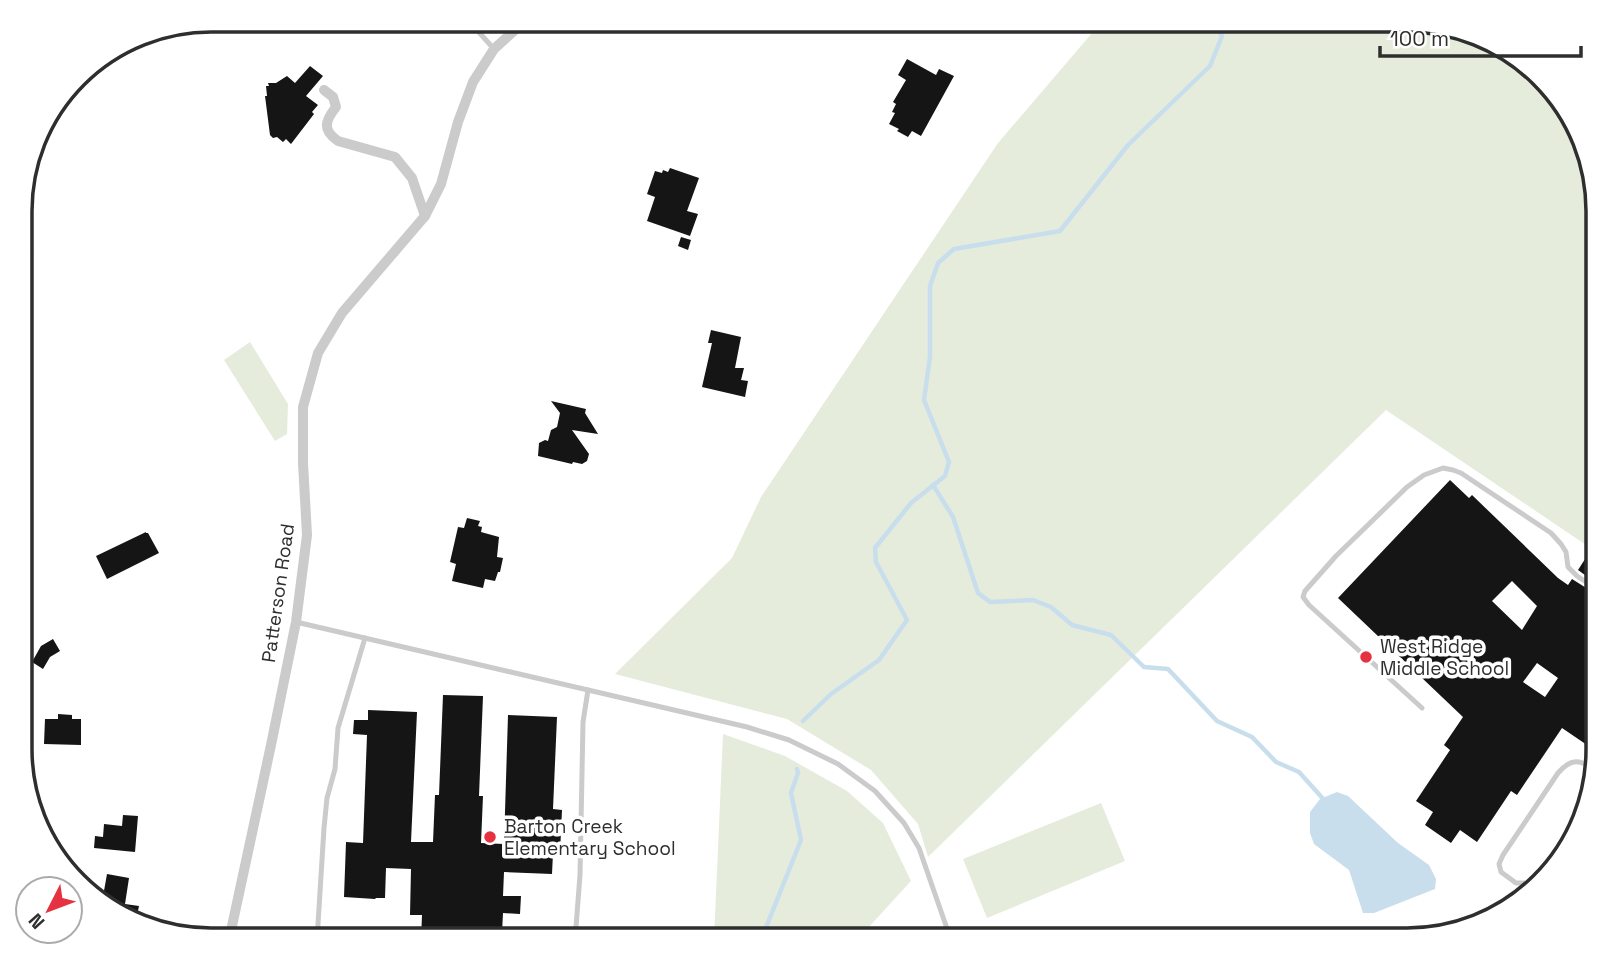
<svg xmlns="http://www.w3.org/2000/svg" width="1618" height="959" font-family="'Space Grotesk',sans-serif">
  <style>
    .green { fill: #e5ecdc }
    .water { fill: #c8deec }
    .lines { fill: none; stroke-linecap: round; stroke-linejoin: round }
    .stream { stroke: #c8deec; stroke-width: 4.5 }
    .building { fill: #151515; fill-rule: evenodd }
    .service { stroke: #cbcbcb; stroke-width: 5 }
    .minor { stroke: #cbcbcb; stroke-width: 10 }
    .poi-dot { fill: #e53140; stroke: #fff; stroke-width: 2.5 }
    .labels { text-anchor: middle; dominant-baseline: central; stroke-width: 7; stroke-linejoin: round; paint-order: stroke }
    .street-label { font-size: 19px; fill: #2e2e2e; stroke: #fff }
    .poi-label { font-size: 19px; fill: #2e2e2e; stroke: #fff; text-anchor: start }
    .rim { fill: none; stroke: #2e2e2e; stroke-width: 3.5 }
  </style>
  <rect width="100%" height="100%" fill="#fff"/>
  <g class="green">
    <path d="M1104,19H1367L1369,21L1374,19H1408L1503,45L1567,105L1598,198V553L1386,410L928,857L918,824L871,770L787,719L615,674L732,558L761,497L998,143Z"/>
    <path d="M250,342L288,404L287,434L275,441L224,360Z"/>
    <path d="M723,734L785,756L847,791L883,823L911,881L857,940H714Z"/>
    <path d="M1101,803L1125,861L987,918L963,859Z"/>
  </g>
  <path class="water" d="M1337,792L1348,796L1398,843L1429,865L1436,879L1435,889L1374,913H1363L1349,870L1314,844L1310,833V812L1320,799Z"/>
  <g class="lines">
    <g class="stream">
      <path d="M933,485L953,517L978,593L990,602L1033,600L1051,607L1072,625L1111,635L1144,667L1168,669L1217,721L1252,737L1276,762L1299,772L1326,802"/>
      <path d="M803,721L831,694L879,660L907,620L876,562L875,548L911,503L945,476L949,462L924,400L930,357V286L938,263L954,249L1060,231L1128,145L1210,66L1222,36L1212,19"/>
      <path d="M761,940L801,840L791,793L798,773L797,769"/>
    </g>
  </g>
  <g class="building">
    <path d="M907,59L936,75L939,69L954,76L921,136L912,131L908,137L897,131L899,129L889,124L895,113L892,112L896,104L893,102L906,80L898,75Z"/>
    <path d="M310,66L323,76L306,96L318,105L312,112L314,114L291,144L286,139L283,142L277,137L273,138L270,135L265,96H267L266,86H269L268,83H276L287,76L295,83Z"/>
    <path d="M670,168L699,178L687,211L698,214L690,236L647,221L655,197L647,194L655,171L662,173L663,170L668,172Z"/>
    <path d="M681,237L691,240L688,250L678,246Z"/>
    <path d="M711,330L741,337L735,368H744L741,380L748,381L745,397L702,387L712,343H708Z"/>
    <path d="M551,401L586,409L585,413L598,434L572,430L589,454L587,461L582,464L573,462L572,464L538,456L539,443L545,440L548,441L551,430L557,427L560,413Z"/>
    <path d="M1450,480L1469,498L1472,495L1558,578L1568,585L1572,579L1591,591L1587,597L1598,605V741L1592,738L1587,745L1562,728L1517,795L1511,791L1477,842L1460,830L1451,843L1425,825L1433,812L1416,801L1450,750L1444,745L1463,717L1338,598ZM1512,581L1537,606L1522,630L1492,601ZM1537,663L1558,678L1545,697L1523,682Z"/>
    <path d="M467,518L480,521L478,526L482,527L481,532L499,537L497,557L503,558L500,572H498L495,581L485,579L483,588L452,581L456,564L450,562L458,527L464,528Z"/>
    <path d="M146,532V533H148L159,553L107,579L96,556Z"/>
    <path d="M1589,553L1598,559V579L1596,583L1578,570Z"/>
    <path d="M53,639L60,651L50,657L43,669L32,662L41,646Z"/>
    <path d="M443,695L483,696L479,796H483L481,843L504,844L508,715L557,717L553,809L562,810L560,853H553L552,874L504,872L503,896H521L520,914L503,913L502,933H485V940H421L422,915H410L411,869L386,868L385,898H376L375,899L344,897L346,842L363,843L367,735L353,734L354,720H368V710L417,712L411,842H433L435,795H439Z"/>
    <path d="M58,714L72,715V719H81V745L44,744L45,719H58Z"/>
    <path d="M123,815L138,816L135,852L94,848L95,836L103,837L104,824L122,826Z"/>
    <path d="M107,874L129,878L125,904L139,906L136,920L115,914L102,902Z"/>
  </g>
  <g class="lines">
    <g class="service">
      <path d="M467,19L494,49"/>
      <path d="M296,622L747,727L789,740L838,764L875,791L904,823L919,848L951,940"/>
      <path d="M1422,708L1309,605L1303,597L1305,591L1336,556L1407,487L1424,475L1443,468L1453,470L1461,473L1551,533L1561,544L1566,552L1568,567L1577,576L1598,590"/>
      <path d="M1534,883H1516L1501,872L1499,864L1503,855L1558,773C1571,758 1580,759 1595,770"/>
      <path d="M317,940L324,828L327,798L335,769L338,728L365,638"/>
      <path d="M575,940L580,875L583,722L588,690"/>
    </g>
    <g class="minor">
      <path d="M324,90L333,97L336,107C325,121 322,130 338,141L395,157L412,178L425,216"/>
      <path d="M229,940L271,745L296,622L307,535L303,463V407L318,353L342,313L425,216L441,184L458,122L473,82L494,49L527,19"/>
    </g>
  </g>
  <g class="poi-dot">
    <circle cx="1366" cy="657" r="7"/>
    <circle cx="490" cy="837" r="7"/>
  </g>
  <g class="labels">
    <g class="street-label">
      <text transform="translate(278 593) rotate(-82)">Patterson Road</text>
    </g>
    <g class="poi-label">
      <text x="1380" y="646">West Ridge<tspan x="1380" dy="22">Middle School</tspan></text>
      <text x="504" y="826">Barton Creek<tspan x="504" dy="22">Elementary School</tspan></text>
    </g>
  </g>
  <path d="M0 0H1618V959H0ZM211 32H1407A179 179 0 0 1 1586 211V749A179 179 0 0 1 1407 928H211A179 179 0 0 1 32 749V211A179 179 0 0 1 211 32Z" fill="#fff" fill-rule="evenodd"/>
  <path class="rim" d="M211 32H1407A179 179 0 0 1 1586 211V749A179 179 0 0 1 1407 928H211A179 179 0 0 1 32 749V211A179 179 0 0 1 211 32Z"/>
  <g transform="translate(49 910) rotate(228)"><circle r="33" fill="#ffffff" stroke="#ababab" stroke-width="2"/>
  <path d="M0-5L12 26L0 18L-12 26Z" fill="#e53140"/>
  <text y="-10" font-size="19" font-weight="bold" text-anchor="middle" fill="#2e2e2e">N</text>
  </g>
  <path d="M1380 46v10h201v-10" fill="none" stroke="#2e2e2e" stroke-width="3.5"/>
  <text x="1390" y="46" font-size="21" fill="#2e2e2e" stroke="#ffffff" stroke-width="5" paint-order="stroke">100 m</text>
</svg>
